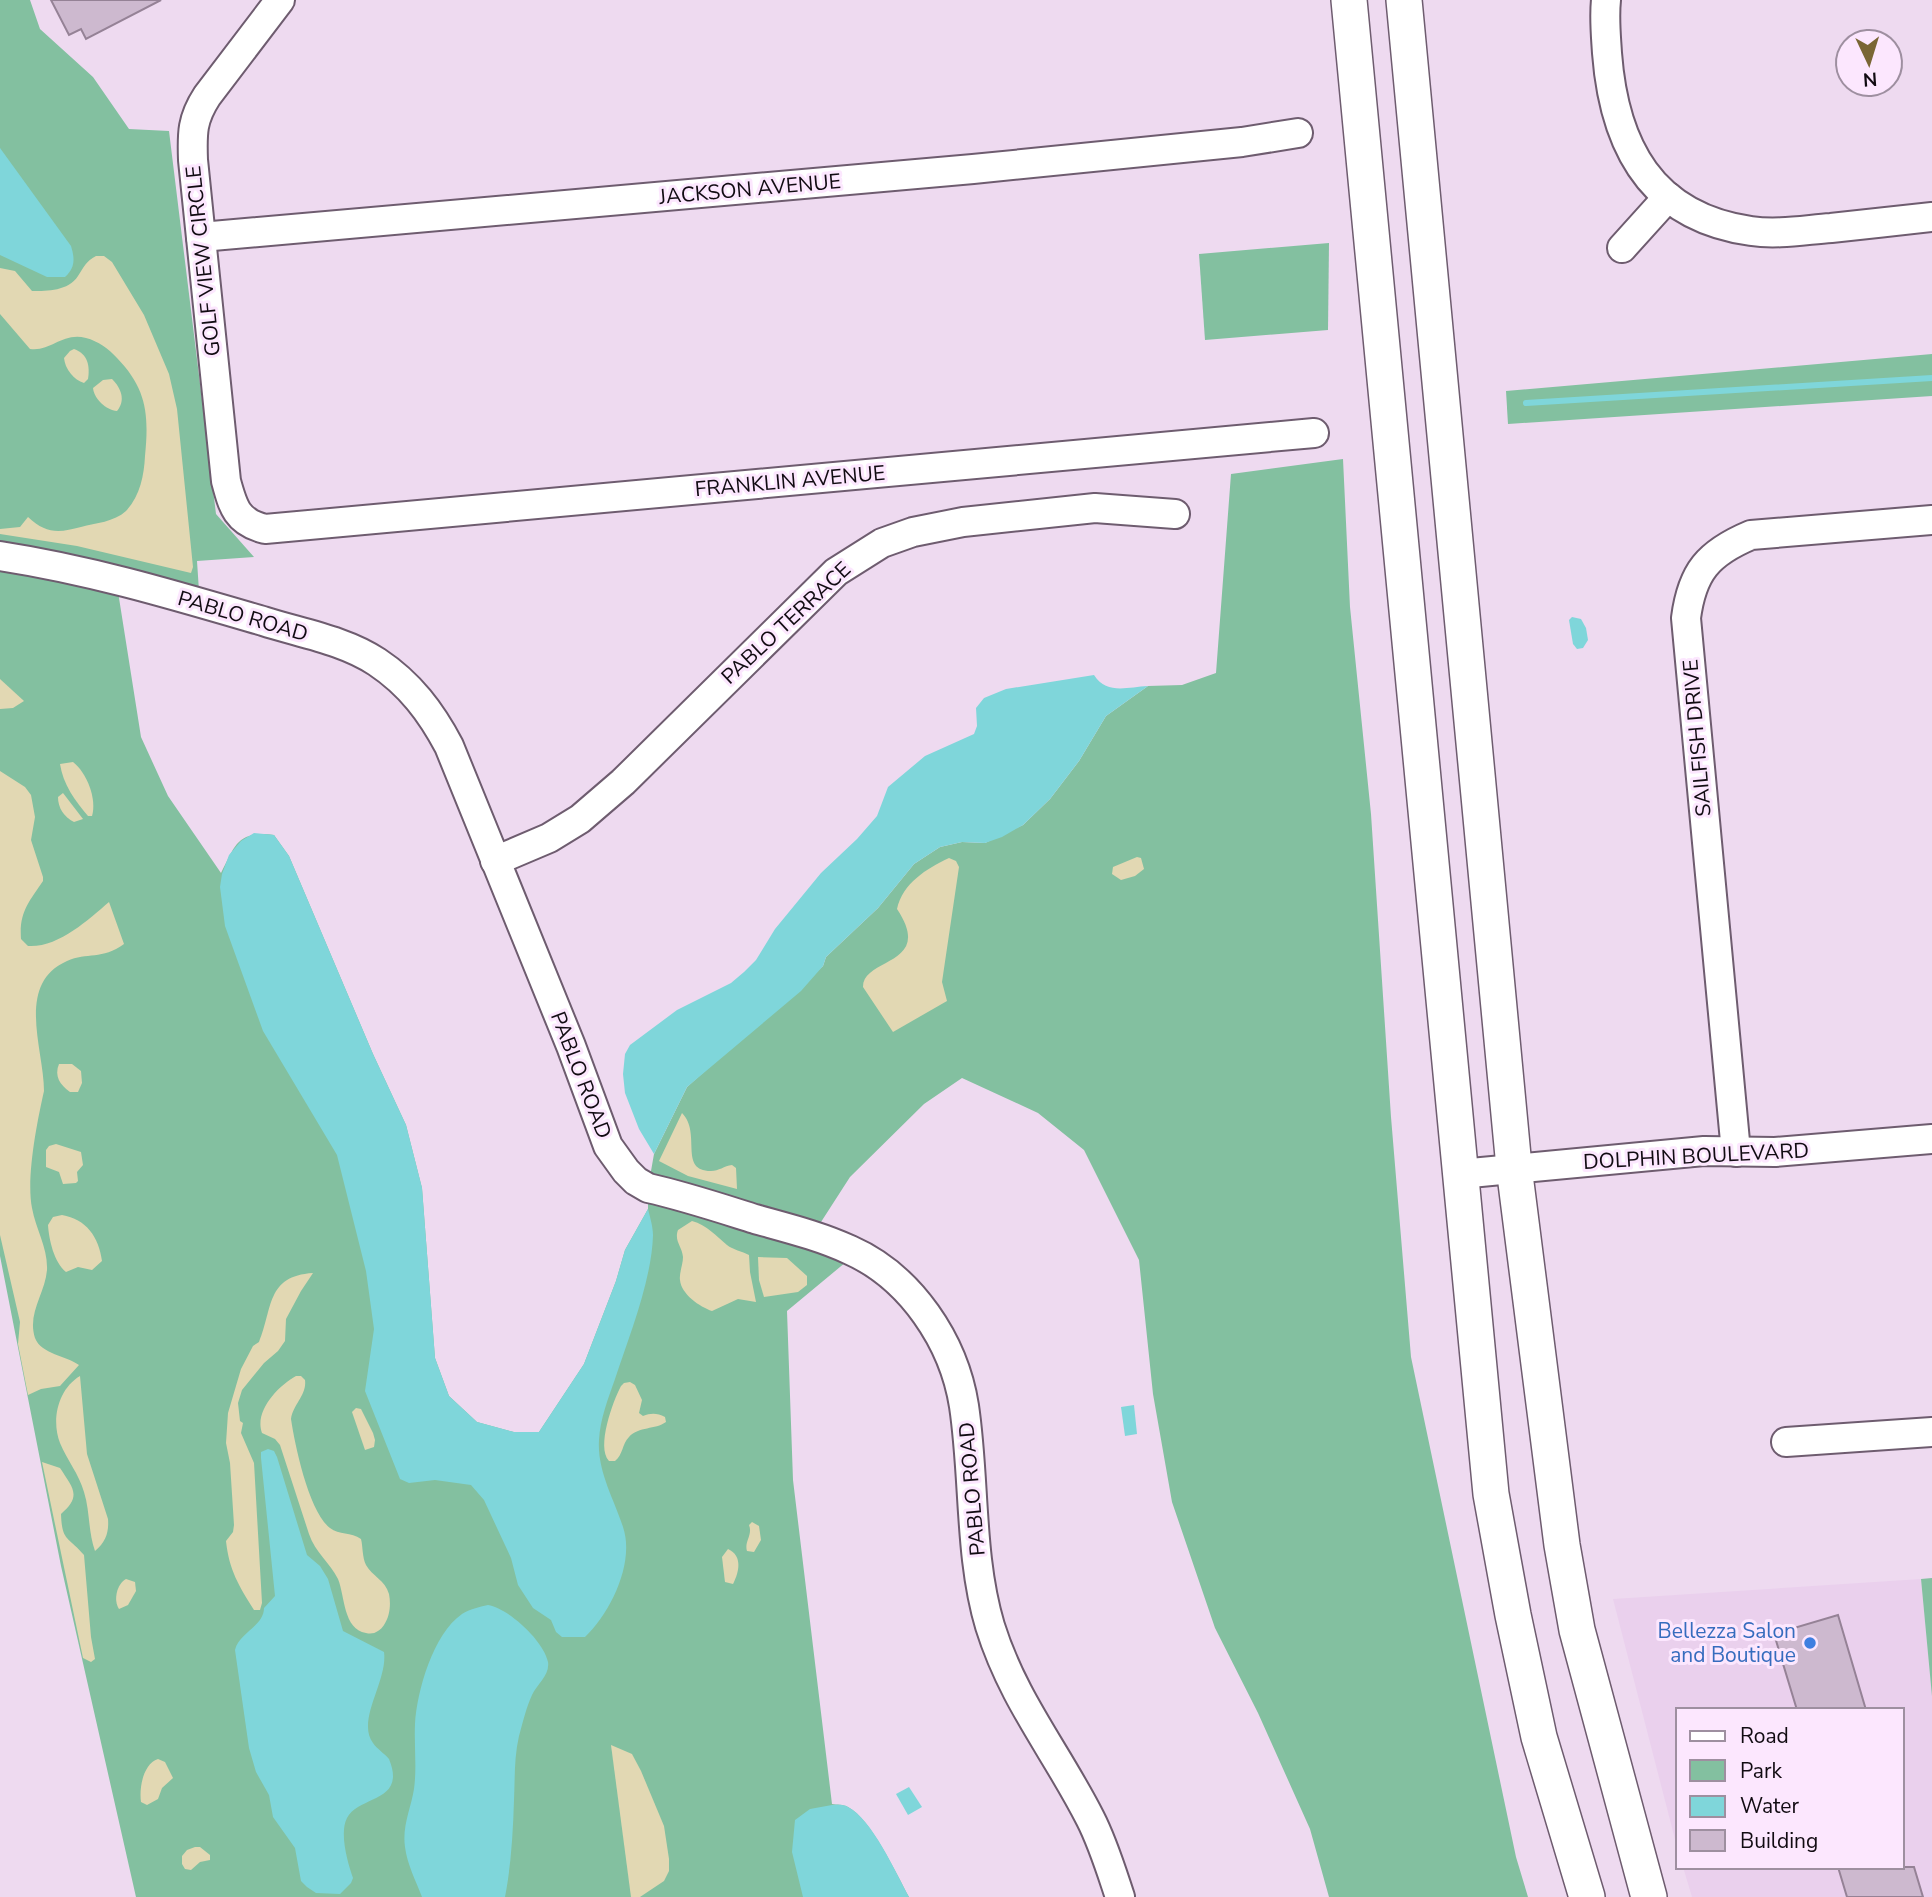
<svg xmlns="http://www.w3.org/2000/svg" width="1932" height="1897" font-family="'Nunito Sans',sans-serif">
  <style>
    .built { fill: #ead0ed }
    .green { fill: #83c0a0 }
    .sand { fill: #e2d8b3 }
    .water { fill: #7fd6da }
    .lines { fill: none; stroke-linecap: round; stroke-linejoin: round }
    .stream { stroke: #7fd6da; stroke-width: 6 }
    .building { fill: #cdb9cf; stroke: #958296; stroke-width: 2 }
    .minor-casing { stroke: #6e5c6f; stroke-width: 32 }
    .major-casing { stroke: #6e5c6f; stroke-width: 38 }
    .minor { stroke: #fff; stroke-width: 28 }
    .major { stroke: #fff; stroke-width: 35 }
    .shop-dot { fill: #3f7fe0; stroke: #fce7fe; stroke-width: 2.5 }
    .labels { text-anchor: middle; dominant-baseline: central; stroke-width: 6; stroke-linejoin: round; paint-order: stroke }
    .street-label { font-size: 21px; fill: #110b12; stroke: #fce7fe }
    .shop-label { font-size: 21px; fill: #366cbe; stroke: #fce7fe; text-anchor: end }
  </style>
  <rect width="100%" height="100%" fill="#eedaf0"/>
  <path class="built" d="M1921,1579L1932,1696V1897H1692L1683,1867H1902V1710H1678V1851L1613,1599Z"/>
  <g class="green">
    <path d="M0,0H30L40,29L93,77L129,129L169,131L216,514L254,557L197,561L199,591L116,579L141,737L168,796L221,873C235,846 237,830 274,835L289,856L373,1054L406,1125L422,1188L435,1358L449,1396L477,1422L514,1432H539L584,1364L616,1281L625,1250L648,1209V1188L654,1154L687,1087L823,966L826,957L878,908L914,864L940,847L962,842L985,843L1023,825L1050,799L1079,761L1106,716L1148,686L1182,685L1216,673L1231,474L1343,459L1350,607L1371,814L1391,1117L1411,1357L1516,1857L1528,1897H1329L1310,1829L1258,1713L1215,1628L1172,1502L1153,1394L1139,1260L1084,1150L1038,1113L962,1078L924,1104L850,1177L812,1236L846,1262L787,1311L793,1480L832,1804C837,1805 843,1804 848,1807C871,1819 896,1873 909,1897H136L61,1566L0,1256Z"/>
    <path d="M1329,243L1328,330L1205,340L1199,254Z"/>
    <path d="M1932,354V396L1508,424L1506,391Z"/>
    <path d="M1932,1578V1696L1921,1579Z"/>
  </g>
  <g class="sand">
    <path d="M96,256H104L112,262L144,315L169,374L177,409L193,567L191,573L77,546L0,534V529L20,527L28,517C46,534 59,533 81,527C96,523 114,522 126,511C140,496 144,476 145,456C149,415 147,389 117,358C109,349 98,341 86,338C62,332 51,352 30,349L0,314V268L15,271L32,291C48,291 68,291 78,276C84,267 86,261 96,256Z"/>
    <path d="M74,349C88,354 90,366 88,379L84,383C74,380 65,369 64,358L70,351Z"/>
    <path d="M112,379C121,388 126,400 117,411C106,410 94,399 93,388L103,380Z"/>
    <path d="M0,679L24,701L13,708L0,709Z"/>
    <path d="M73,762C87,773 97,799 92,816H88C75,801 63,784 60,764Z"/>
    <path d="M0,771L25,787L31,795L35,817L31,840L43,877V881C29,902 19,912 21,939L28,946C58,948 88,920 109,902L124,944C102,960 87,952 67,961C15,984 44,1049 44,1091C37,1122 26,1178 32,1208C36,1230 48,1248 47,1270C45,1294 27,1313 35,1338C41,1354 67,1356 79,1365L60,1386L41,1389L28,1395L18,1344L20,1322L0,1235Z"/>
    <path d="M63,793L83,819L74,822C64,817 58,808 58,797Z"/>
    <path d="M1137,857L1141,858L1144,869L1135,876L1121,880L1112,874L1113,867Z"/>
    <path d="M949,858L956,861L959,867L942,982L947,1001L893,1032L863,987C863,957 935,966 897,909C903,883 926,869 949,858Z"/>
    <path d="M59,1064H72L81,1071L82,1083L78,1092H70C60,1085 54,1076 59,1064Z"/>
    <path d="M682,1113C702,1133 678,1171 711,1171C719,1171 724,1166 732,1165L736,1168L737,1189L688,1176L659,1161Z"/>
    <path d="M56,1144L81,1152L83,1165L77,1172L78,1181L76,1183L63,1184L59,1172L46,1167V1150L49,1146Z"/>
    <path d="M62,1215C86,1219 99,1237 102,1261L92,1270L78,1267L66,1272C54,1262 49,1240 48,1225L53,1217Z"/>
    <path d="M692,1221C707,1225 716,1236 727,1245C733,1250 742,1251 749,1255L750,1272L756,1302L738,1299L712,1311C700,1307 681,1294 680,1280C679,1273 683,1265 683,1257C682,1246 674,1241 678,1230Z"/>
    <path d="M758,1257L787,1258L807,1276V1285L798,1292L764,1297L759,1280Z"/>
    <path d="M313,1273L301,1291L286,1319L285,1341L278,1351L264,1363L242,1390L238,1403L240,1421L243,1423L241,1433L254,1463L262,1603L260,1610H254C239,1586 229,1570 226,1541L233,1532L234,1525L230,1463L226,1443L228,1413L241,1369L253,1346L259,1342C273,1308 266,1276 313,1273Z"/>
    <path d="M80,1376L87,1454L108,1519C109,1532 106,1542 95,1551C88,1531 90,1511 84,1492C79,1474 67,1460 60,1443C51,1420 58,1389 80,1376Z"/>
    <path d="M296,1376H301L305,1380C307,1395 293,1404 291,1419C295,1446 309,1512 330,1528C339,1535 351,1532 361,1539C363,1547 362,1557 366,1565C372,1576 385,1580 389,1594C391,1604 390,1616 384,1625C380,1631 374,1635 366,1633C343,1629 345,1596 338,1579C330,1563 315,1552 309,1534L280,1445L275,1439L262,1433C254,1411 278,1386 296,1376Z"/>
    <path d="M630,1382L635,1385L642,1400L639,1413L643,1416C651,1413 657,1413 665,1417L666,1422C655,1430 639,1426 629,1437C622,1444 623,1455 615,1461H609C596,1447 613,1401 621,1386L624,1383Z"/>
    <path d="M356,1408L361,1409L373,1433L375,1440L374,1447L365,1450L352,1412Z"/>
    <path d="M42,1462L60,1468C73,1488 82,1496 61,1514C62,1542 68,1536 84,1555L91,1637L95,1659L91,1662L83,1658Z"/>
    <path d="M752,1522L759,1526L761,1540L754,1552L747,1551C744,1542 753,1535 749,1525Z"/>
    <path d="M728,1549C743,1556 739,1572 733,1584L725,1582L722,1557Z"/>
    <path d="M126,1579L135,1582L136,1591L128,1605L119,1609C113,1600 117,1584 126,1579Z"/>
    <path d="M611,1745L632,1754L641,1771L664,1826L669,1859V1871L664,1881L640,1897H631Z"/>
    <path d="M158,1759L165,1762L173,1778L162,1788L158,1799L147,1805L141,1802C139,1788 143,1764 158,1759Z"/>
    <path d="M195,1847H200L210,1855V1860L200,1862L191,1870L185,1869L182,1864V1856L187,1850Z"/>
  </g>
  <g class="water">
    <path d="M0,148L71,246C75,259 75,268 65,277H47L0,255Z"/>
    <path d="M1572,617L1581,619L1586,628L1588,640L1583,648L1577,649L1573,644L1569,620Z"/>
    <path d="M1094,675C1107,695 1127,687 1148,686L1106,716L1079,761L1050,799L1023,825L1002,837L985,843L962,842L940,847L914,864L878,908L826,957L823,966L801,991L687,1087L654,1154L639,1129L625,1093L623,1074L625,1054L630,1045L677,1010L731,983L744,972L756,960L775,929L821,873L857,839L877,816L888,787L925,756L974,734L977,726L976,708L984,698L1006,689Z"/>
    <path d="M254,833L274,835L289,856L373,1054L406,1125L422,1188L435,1358L449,1396L477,1422L514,1432H539L584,1364L616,1281L625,1250L648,1209C650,1217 653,1227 653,1235C652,1279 629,1337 615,1379C608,1399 600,1419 599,1440C597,1471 614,1499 623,1527C635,1562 611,1612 585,1637H562L556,1632L551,1620L533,1608L518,1585L511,1558L484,1500L471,1485L435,1480L409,1483L400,1479L365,1391L374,1329L366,1271L337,1155L263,1031L225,926L220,887L222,874L229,855L241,841Z"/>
    <path d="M1134,1405L1137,1434L1125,1436L1121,1407Z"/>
    <path d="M268,1449L274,1451L277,1457L307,1555L320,1566L328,1579L343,1631L384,1652C388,1681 356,1720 373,1743C377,1749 384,1753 389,1759C407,1803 359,1795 347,1818C339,1833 348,1864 353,1878L351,1883L340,1894L316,1893L307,1887L301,1881L295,1848L273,1817L269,1795L256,1772L249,1748L235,1650C239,1633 264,1626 264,1608L275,1596L261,1458V1452Z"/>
    <path d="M488,1605C508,1608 544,1641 548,1662C550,1675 537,1684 532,1695C526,1708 523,1722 519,1736C514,1757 515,1779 514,1800C513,1833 511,1866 505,1897H422C416,1881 407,1864 405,1847C402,1826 411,1808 414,1789C417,1767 414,1746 415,1724C417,1691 433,1634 462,1614C470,1609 479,1607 488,1605Z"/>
    <path d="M909,1787L922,1807L908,1815L896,1794Z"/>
    <path d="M832,1805C837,1805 843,1804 848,1807C872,1819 896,1873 909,1897H803L792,1852L795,1820L810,1809Z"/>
  </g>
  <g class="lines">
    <path class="stream" d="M1526,403L1932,378"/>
  </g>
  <g class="building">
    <path d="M51,0H161L86,39L81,29L69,35Z"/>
    <path d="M1838,1615L1866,1710H1797L1774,1634Z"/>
    <path d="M1838,1867H1914L1923,1897H1847Z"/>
  </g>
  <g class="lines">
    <defs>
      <g id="minor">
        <path d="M280,0L207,96C192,119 192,133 193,160L226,481C233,507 237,522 265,529L1314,433"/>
        <path d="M1606,0C1604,18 1606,36 1607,53C1614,146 1651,217 1751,231C1777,235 1804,230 1831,228C1865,224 1898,221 1932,217"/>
        <path d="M201,237L973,169L1242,142L1298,133"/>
        <path d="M1622,248L1668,197"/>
        <path d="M0,556C91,570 174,595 263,621C300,633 344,640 377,662C410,684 431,712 449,746L571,1046L608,1146L626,1171L636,1181L648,1188C684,1196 720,1208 755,1219C787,1228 820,1236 850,1250C911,1277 954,1342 964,1406C975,1479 969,1556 990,1626C1013,1700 1056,1751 1090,1818C1103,1843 1111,1870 1120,1897"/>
        <path d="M495,861L549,838L580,819L623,782L836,572L882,543L913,532L963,522L1095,508L1175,514"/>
        <path d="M1736,1152L1686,618C1692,572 1708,553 1751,535L1932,520"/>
        <path d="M1460,1174L1704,1151L1775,1152L1932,1139"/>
        <path d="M1786,1442L1932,1432"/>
      </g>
      <g id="major">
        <path d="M1349,0L1491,1494L1513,1615L1539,1737L1587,1897"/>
        <path d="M1404,0L1514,1167L1562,1545L1577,1630L1649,1897"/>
      </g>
    </defs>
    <use href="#minor" class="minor-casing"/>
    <use href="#major" class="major-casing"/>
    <use href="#minor" class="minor"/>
    <use href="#major" class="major"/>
  </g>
  <circle class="shop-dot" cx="1810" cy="1643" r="7"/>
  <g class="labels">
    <g class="street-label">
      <text transform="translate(750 189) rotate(-5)">JACKSON AVENUE</text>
      <text transform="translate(203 261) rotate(-96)">GOLF VIEW CIRCLE</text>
      <text transform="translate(790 481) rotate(-5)">FRANKLIN AVENUE</text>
      <text transform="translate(243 616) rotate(16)">PABLO ROAD</text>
      <text transform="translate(786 623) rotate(-43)">PABLO TERRACE</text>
      <text transform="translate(1697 738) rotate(-95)">SAILFISH DRIVE</text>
      <text transform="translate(581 1075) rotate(69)">PABLO ROAD</text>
      <text transform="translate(1696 1156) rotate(-3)">DOLPHIN BOULEVARD</text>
      <text transform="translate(972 1489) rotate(-95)">PABLO ROAD</text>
    </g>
    <g class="shop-label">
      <text x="1796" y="1631">Bellezza Salon<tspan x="1796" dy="24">and Boutique</tspan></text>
    </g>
  </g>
  <rect x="1676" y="1708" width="228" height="161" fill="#fce7fe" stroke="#9e8fa0" stroke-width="2"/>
  <rect x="1690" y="1731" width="35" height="10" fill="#ffffff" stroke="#9e8fa0" stroke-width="2"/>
  <text x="1740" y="1743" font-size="21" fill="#110b12">Road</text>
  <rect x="1690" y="1760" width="35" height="21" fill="#83c0a0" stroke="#9e8fa0" stroke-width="2"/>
  <text x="1740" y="1778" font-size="21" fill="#110b12">Park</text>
  <rect x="1690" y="1796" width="35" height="21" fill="#7fd6da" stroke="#9e8fa0" stroke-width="2"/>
  <text x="1740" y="1813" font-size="21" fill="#110b12">Water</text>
  <rect x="1690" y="1830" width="35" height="21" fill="#cdb9cf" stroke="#9e8fa0" stroke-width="2"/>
  <text x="1740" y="1848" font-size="21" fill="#110b12">Building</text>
  <g transform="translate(1869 63) rotate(176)"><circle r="33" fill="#fce7fe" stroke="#9e8fa0" stroke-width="2"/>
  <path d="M0-5L12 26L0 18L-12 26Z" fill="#7a6635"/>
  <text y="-10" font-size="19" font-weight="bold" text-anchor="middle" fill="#110b12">N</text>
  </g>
</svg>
